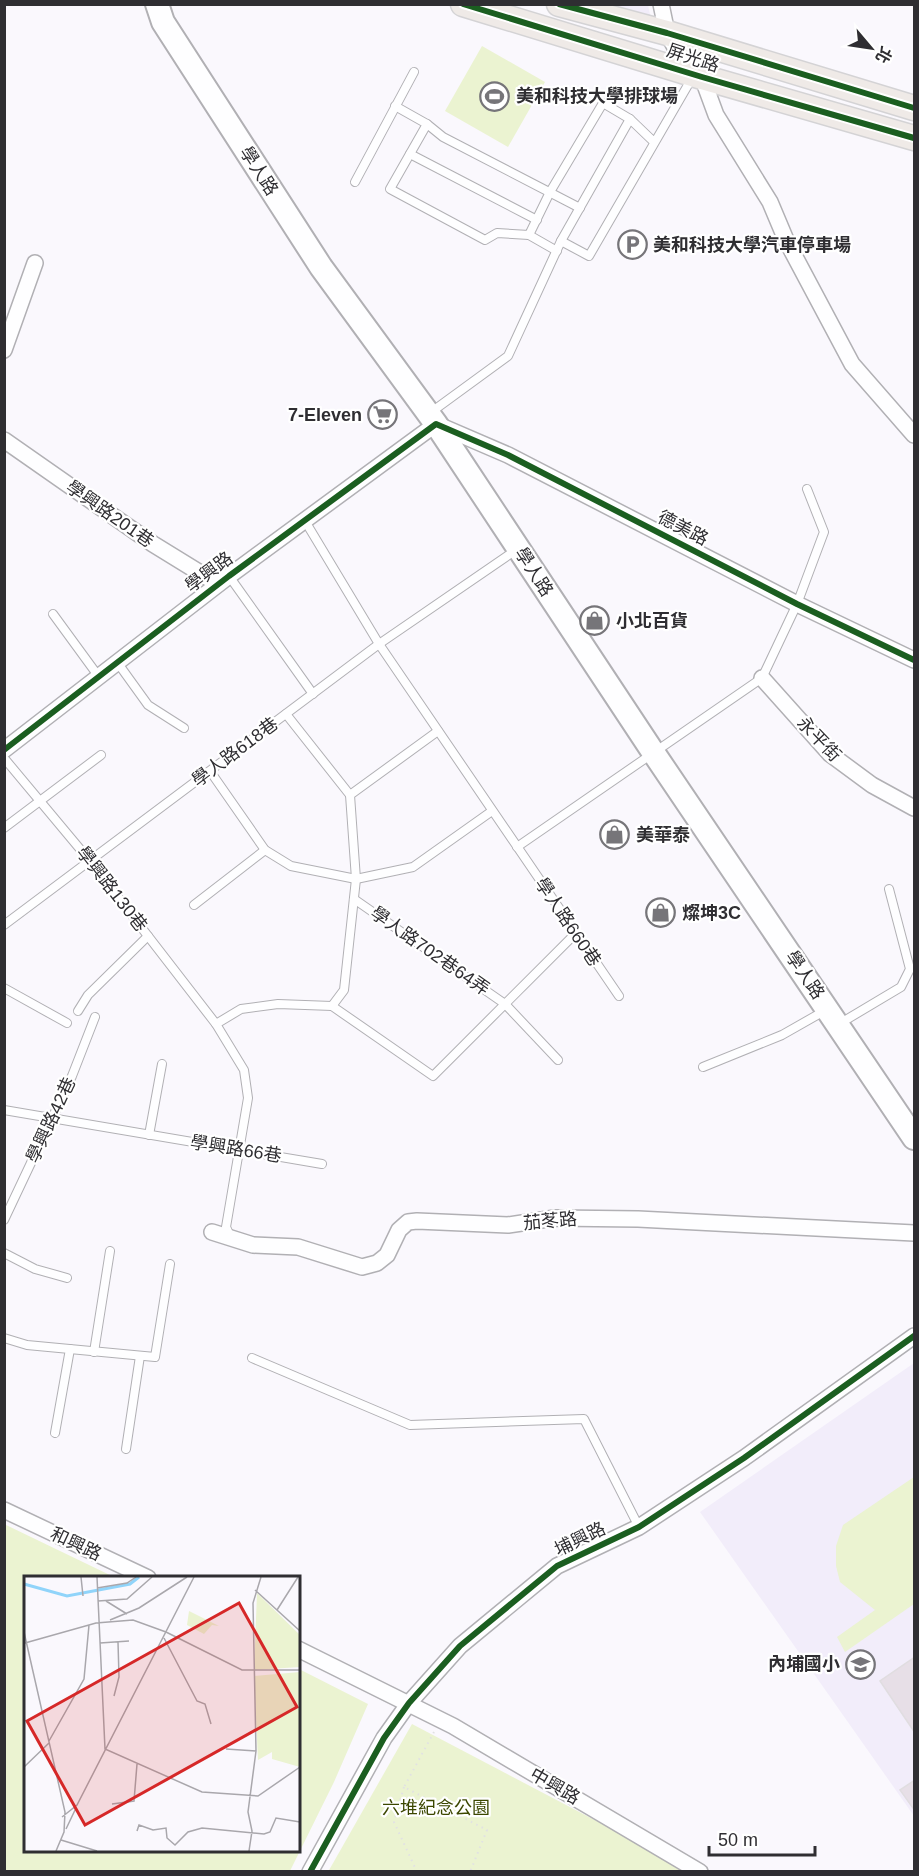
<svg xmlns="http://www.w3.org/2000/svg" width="919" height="1876" font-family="Arial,'Noto Sans TC',sans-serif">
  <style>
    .built { fill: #f2edfa }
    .green { fill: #ebf3d1 }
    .building { fill: #e7dfe7; stroke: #e0dde0; stroke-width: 1.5 }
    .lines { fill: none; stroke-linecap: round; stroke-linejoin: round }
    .service-casing { stroke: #b1b0b4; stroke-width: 10 }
    .minor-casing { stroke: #b1b0b4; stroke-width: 18 }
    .secondary-casing { stroke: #b1b0b4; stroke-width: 26 }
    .primary-casing { stroke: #d4d3d5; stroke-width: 27 }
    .path { stroke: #e1e1e3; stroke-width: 2; stroke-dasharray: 1.5 4.5; stroke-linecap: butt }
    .service { stroke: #fefeff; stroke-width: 8 }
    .minor { stroke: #fefeff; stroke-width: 15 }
    .secondary { stroke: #fefeff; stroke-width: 22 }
    .primary { stroke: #efeae7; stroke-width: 24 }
    .cycleway-casing { stroke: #fff; stroke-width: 10 }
    .cycleway { stroke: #1b5e20; stroke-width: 6 }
    .labels { text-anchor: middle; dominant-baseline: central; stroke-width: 4.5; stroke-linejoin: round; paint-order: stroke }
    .street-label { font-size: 18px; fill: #2f2e32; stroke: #fff }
    .poi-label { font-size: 18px; font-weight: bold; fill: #2f2e32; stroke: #fff; text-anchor: start }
    .park-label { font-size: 18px; fill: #3c4700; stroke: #fff }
    .inset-river { fill: none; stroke: #90d4fa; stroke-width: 3 }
    .inset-road { fill: none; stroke: #a9a7ac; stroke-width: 1.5 }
    .view { fill: #d62828; fill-opacity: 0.15; stroke: #d62828; stroke-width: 3 }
    .inset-edge { fill: none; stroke: #2f2e32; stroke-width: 3 }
  </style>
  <rect width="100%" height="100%" fill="#faf8fd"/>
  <g class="built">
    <path d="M603,5H648L651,19Z"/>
    <path d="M914,1363V1816L700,1512Z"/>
  </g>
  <g class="green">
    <path d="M482,46L545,82L508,147L445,111Z"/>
    <path d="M914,1477V1604L845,1652L837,1637L875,1610L840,1582L836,1566V1546L843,1525Z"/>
    <path d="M4,1524L114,1577L26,1578V1850H298L299,1669L368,1704L334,1782L290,1871H5Z"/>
    <path d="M412,1724L646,1847L686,1872H328Z"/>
  </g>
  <g class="building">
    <path d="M915,1657V1733L880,1681Z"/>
    <path d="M915,1780V1811L900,1790Z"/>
  </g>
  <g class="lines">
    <defs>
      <g id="service">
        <path d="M395,106L427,124L390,189L485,240L497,233L529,235L550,192L603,103L630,119"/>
        <path d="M427,124L443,137L580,208"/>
        <path d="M654,142L630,119L561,241L589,256L692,78"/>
        <path d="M410,154L537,220"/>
        <path d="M355,182L414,72"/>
        <path d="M529,235L557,251"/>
        <path d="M430,413L508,356L561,241"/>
        <path d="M305,521L379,644L619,996"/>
        <path d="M229,576L313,694"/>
        <path d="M53,614L99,677"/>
        <path d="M117,662L148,705L184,728"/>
        <path d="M286,714L350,795"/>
        <path d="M4,758L90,861L216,1024L244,1070L248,1098L226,1227L231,1238"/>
        <path d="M210,771L265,850L291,866L356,879L413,867L492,811"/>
        <path d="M4,828L101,755"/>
        <path d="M517,847L762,678L797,604L824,532L807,489"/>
        <path d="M354,899L505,1004L558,1060"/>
        <path d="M194,905L265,850"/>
        <path d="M4,925L379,644L516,550"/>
        <path d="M4,988L67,1023"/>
        <path d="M332,1006L433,1076L576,933"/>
        <path d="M332,1006L344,990L356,879L350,795L438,731"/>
        <path d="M78,1011L88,995L148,936"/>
        <path d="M216,1024L241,1009L278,1004L332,1006"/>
        <path d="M839,1024L901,987L910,969L889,889"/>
        <path d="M703,1067L782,1035L826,1010"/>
        <path d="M4,1110L322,1164"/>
        <path d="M149,1135L162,1064"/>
        <path d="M4,1220L72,1076L95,1017"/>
        <path d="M4,1253L35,1269L67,1278"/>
        <path d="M4,1338L27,1345L155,1357L170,1264"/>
        <path d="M94,1352L110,1251"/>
        <path d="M252,1358L410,1425L584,1419L639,1527"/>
        <path d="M55,1433L70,1349"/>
        <path d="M126,1449L140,1356"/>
      </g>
      <g id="minor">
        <path d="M661,4L667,33L689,72"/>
        <path d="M702,77L716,115L770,202L786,240L852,364L914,435"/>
        <path d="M4,350L35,263"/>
        <path d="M4,440L153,544L218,584"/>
        <path d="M762,678L830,754L872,785L914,808"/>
        <path d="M4,750L229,576L436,424L508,455L797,604L914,660"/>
        <path d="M212,1232L253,1245L298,1247L362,1267L377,1263L387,1255L399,1230L408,1222L417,1221L508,1225L555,1218L638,1219L914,1233"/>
        <path d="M4,1510L148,1578"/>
        <path d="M298,1649L453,1726L700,1872"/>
        <path d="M310,1872L384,1738L409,1703L460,1646L557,1566L639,1527L744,1458L914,1336"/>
      </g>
      <path id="secondary" d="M157,4L163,22L321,267L436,424L653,752L914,1138"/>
      <g id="primary">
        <path d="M463,4L702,77L914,138"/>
        <path d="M559,4L667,33L914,108"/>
      </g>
    </defs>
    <use href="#service" class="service-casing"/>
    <use href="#minor" class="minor-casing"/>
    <use href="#secondary" class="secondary-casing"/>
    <use href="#primary" class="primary-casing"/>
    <g class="path">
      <path d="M434,1732L404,1787L487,1830L470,1872"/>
      <path d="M404,1787L394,1822L417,1872"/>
    </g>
    <use href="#service" class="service"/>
    <use href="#minor" class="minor"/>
    <use href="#secondary" class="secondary"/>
    <use href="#primary" class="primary"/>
    <defs>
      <g id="cycleway">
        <path d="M463,4L702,77L914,138"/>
        <path d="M559,4L667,33L914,108"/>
        <path d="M4,750L229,576L436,424L508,455L797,604L914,660"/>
        <path d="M310,1872L384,1738L409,1703L460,1646L557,1566L639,1527L744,1458L914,1336"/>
      </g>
    </defs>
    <use href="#cycleway" class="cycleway-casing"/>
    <use href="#cycleway" class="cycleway"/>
  </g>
  <defs>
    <symbol id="stadium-ring" viewBox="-11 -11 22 22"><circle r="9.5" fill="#fff" stroke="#767579" stroke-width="1.5"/><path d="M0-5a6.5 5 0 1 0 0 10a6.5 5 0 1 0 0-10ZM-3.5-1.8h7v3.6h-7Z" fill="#767579"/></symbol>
    <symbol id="parking-ring" viewBox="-11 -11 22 22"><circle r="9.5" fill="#fff" stroke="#767579" stroke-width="1.5"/><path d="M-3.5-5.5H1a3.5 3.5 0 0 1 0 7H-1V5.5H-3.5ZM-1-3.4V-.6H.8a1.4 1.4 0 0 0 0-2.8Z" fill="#767579"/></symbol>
    <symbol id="supermarket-ring" viewBox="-11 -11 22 22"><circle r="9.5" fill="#fff" stroke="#767579" stroke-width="1.5"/><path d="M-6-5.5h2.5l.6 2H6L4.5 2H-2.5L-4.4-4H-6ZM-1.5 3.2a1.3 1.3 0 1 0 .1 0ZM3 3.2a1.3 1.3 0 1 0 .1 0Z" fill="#767579"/></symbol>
    <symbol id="shop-ring" viewBox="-11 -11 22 22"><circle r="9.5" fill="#fff" stroke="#767579" stroke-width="1.5"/><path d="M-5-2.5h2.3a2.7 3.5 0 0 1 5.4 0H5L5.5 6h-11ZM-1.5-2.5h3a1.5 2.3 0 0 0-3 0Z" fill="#767579"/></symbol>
    <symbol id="school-ring" viewBox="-11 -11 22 22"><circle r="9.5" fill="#fff" stroke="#767579" stroke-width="1.5"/><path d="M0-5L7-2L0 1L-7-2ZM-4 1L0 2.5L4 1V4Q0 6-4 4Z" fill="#767579"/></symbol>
  </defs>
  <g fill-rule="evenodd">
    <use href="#stadium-ring" x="478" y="80" width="33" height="33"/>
    <use href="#parking-ring" x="616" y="228" width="33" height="33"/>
    <use href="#supermarket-ring" x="366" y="398" width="33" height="33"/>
    <use href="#shop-ring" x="578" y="604" width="33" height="33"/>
    <use href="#shop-ring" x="598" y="818" width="33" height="33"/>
    <use href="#shop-ring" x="644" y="896" width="33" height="33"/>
    <use href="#school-ring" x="844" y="1648" width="33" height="33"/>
  </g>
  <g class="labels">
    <g class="street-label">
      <text transform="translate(693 58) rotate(18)">屏光路</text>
      <text transform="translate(259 171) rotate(57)">學人路</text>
      <text transform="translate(110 514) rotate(35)">學興路201巷</text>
      <text transform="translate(683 528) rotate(27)">德美路</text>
      <text transform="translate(209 572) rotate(-37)">學興路</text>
      <text transform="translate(534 572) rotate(57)">學人路</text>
      <text transform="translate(819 739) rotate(46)">永平街</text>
      <text transform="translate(235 752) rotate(-37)">學人路618巷</text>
      <text transform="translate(112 889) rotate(52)">學興路130巷</text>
      <text transform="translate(568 922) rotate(56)">學人路660巷</text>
      <text transform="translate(430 951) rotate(35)">學人路702巷64弄</text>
      <text transform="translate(805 975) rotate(56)">學人路</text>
      <text transform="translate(51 1120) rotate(-65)">學興路42巷</text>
      <text transform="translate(236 1149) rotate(9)">學興路66巷</text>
      <text transform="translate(550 1221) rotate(-5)">茄苳路</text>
      <text transform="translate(580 1539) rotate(-26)">埔興路</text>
      <text transform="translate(76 1544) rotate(25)">和興路</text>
      <text transform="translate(555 1786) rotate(30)">中興路</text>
    </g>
    <g class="poi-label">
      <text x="516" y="96">美和科技大學排球場</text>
      <text x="653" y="245">美和科技大學汽車停車場</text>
      <text x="362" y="415" text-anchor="end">7-Eleven</text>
      <text x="616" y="621">小北百貨</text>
      <text x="636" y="835">美華泰</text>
      <text x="682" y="913">燦坤3C</text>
      <text x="840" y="1664" text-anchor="end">內埔國小</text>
    </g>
    <g class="park-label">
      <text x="436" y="1808">六堆紀念公園</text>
    </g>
  </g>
  <g transform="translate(24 1576)">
    <rect width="276" height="276" fill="#faf8fd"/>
    <path d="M233,17L276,59V91L230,94ZM165,35L195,50L188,49L180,58L163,49ZM276,96V191L248,183V176L234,184L230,100Z" fill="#ebf3d1"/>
    <path class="inset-river" d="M0,8L43,20L106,8L115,1"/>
    <path class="inset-road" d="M57,1L59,20M73,1L81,173L178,216L234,220L276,191M73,12L103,7L112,1M231,14L276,55M74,25L103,23L128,1M82,25L103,38M253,34L274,1M86,44L115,32L163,1M0,56L41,236L40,256L32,275M142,56L218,94H276M140,62L173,125L181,128L187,148M1,67L72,47L109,44L142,56M76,67L105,65M90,120L95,101L94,66M25,165L60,103L65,49M202,173L232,175M0,191L25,167M88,228L110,225L113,188M38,241L53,229L170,1M42,253L52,232M113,255L115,249L129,254L142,252L143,262L151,269L164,256L178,252L240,258L246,256L252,242L276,246M37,264L73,275M225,275L228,255L224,236L232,175L229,27L237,1"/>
    <path class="view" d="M215,27L273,131L61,249L3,145Z"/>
    <rect width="276" height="276" class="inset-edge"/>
  </g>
  <rect width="919" height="1876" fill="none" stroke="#2f2e32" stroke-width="12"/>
  <g transform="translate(871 48) rotate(119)" stroke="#ffffff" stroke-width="4.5" paint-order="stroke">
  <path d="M0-4.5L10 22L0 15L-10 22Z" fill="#2f2e32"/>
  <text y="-9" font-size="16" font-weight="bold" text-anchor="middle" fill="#2f2e32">北</text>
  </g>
  <path d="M709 1846v9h106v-9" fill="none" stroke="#2f2e32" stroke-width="3"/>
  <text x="718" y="1846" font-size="18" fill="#2f2e32" stroke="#ffffff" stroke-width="4.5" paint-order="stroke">50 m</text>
</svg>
